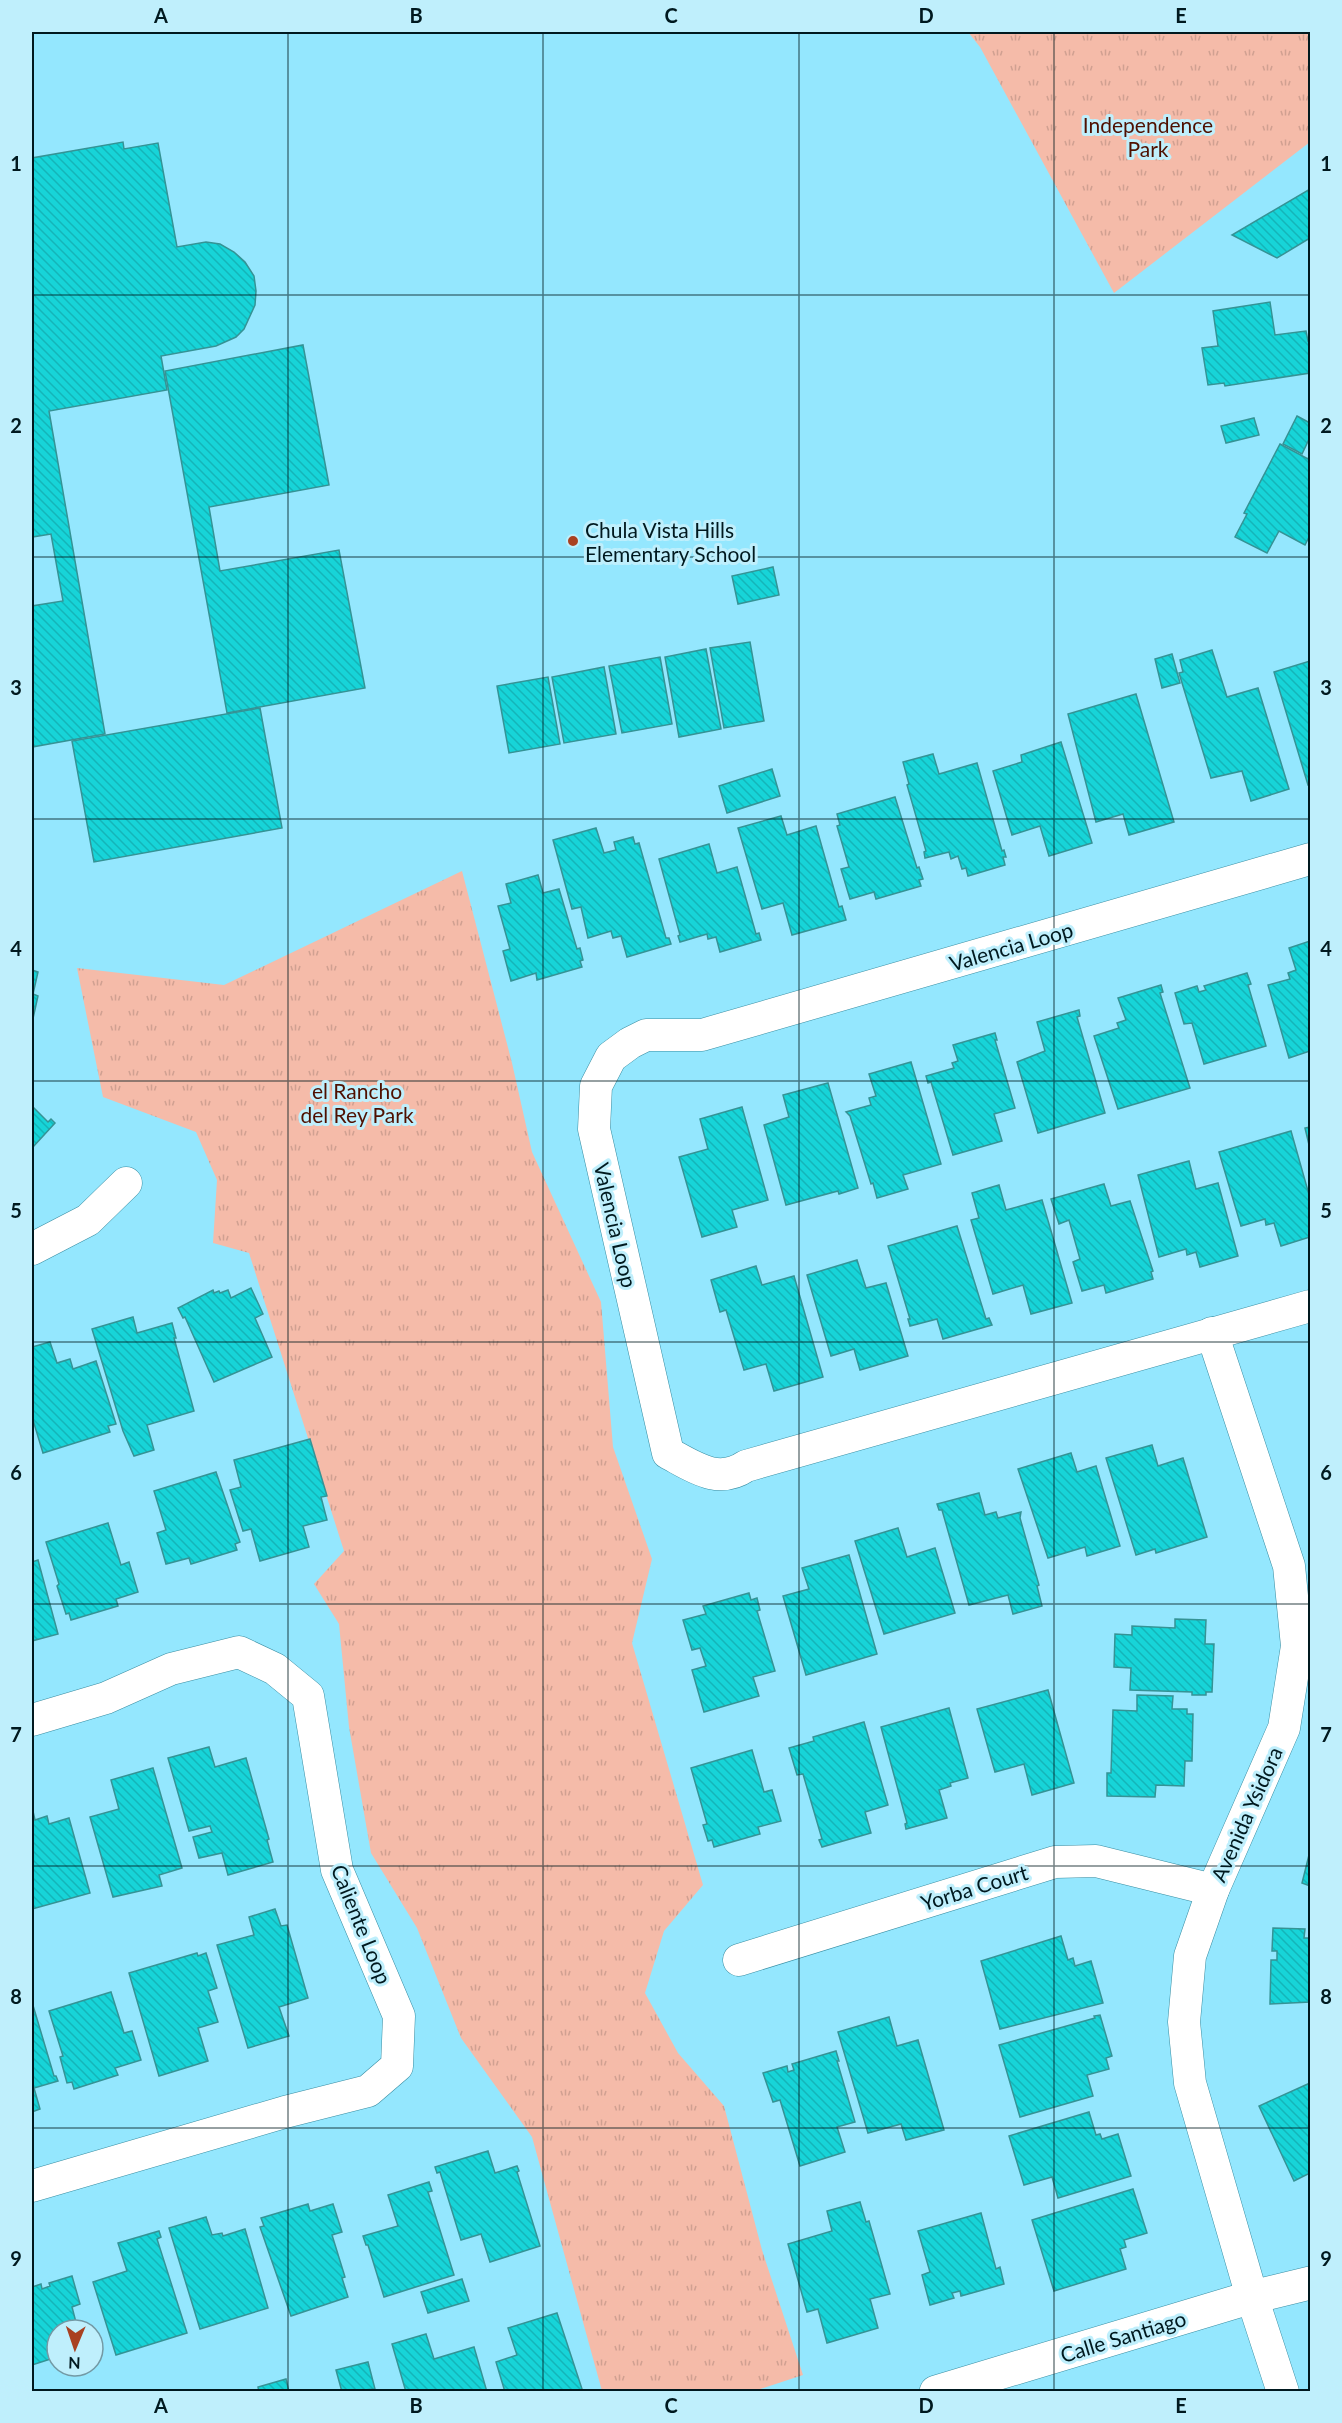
<svg xmlns="http://www.w3.org/2000/svg" width="1342" height="2423" font-family="Lato,sans-serif">
  <style>
    .grass { fill: url(#grass-tufts) }
    .building { fill: url(#building-back-hatch); stroke: #359395; stroke-width: 1.5 }
    .lines { fill: none; stroke-linecap: round; stroke-linejoin: round }
    .street-casing { stroke: #388da2; stroke-width: 33 }
    .secondary-casing { stroke: #388da2; stroke-width: 34 }
    .street { stroke: #fff; stroke-width: 32 }
    .secondary { stroke: #fff; stroke-width: 33 }
    .grid { fill: none; stroke: #00191f; stroke-width: 1.5; stroke-opacity: 0.55 }
    .poi-dot { fill: #a94121; stroke: #bfeffc; stroke-width: 2 }
    .labels { text-anchor: middle; dominant-baseline: central; stroke-width: 6; stroke-linejoin: round; paint-order: stroke }
    .park-label { font-size: 21px; fill: #4f1000; stroke: #bfeffc }
    .poi-label { font-size: 21px; fill: #00191f; stroke: #bfeffc; text-anchor: start }
    .street-label { font-size: 21px; fill: #00191f; stroke: #bfeffc }
    .neatline { fill: none; stroke: #00191f; stroke-width: 2 }
    .grid-label { font-size: 20px; text-anchor: middle; font-weight: bold; fill: #00191f }
  </style>
  <defs>
    <pattern id="grass-tufts" width="24" height="20" patternUnits="userSpaceOnUse" patternTransform="scale(1.5)"><rect width="24" height="20" fill="#f5bba9"/><path d="M3 7l-1-3M5 7V3M7 7l1-3M15 17l-1-3M17 17v-4M19 17l1-3" fill="none" stroke="#d0a091"/></pattern>
    <pattern id="building-back-hatch" width="6" height="6" patternUnits="userSpaceOnUse" patternTransform="scale(1.5)"><rect width="6" height="6" fill="#17d4d8"/><path d="M-1 5l2 2M0 0l6 6M5-1l2 2" fill="none" stroke="#14b5b9"/></pattern>
  </defs>
  <rect width="100%" height="100%" fill="#94e7fe"/>
  <g class="grass">
    <path d="M968,32H1310V142L1114,293L980,47Z"/>
    <path d="M462,871L512,1063L532,1152L601,1302L613,1447L652,1559L632,1643L703,1885L664,1931L645,1993L678,2053L724,2106L762,2250L803,2375L754,2391H602L532,2137L461,2038L417,1928L371,1853L349,1727L339,1624L314,1584L344,1551L249,1253L213,1243L217,1180L196,1132L103,1097L77,968L224,985Z"/>
  </g>
  <g class="building">
    <path d="M123,142L124,149L158,143L177,247L206,242L220,244L234,252L245,262L254,276L256,291L255,305L244,329L236,337L216,346L161,356L167,390L49,411L105,734L32,747V606L63,601L51,534L32,537V158Z"/>
    <path d="M1310,189V238L1277,258L1232,235Z"/>
    <path d="M1270,302L1275,335L1306,331L1308,341L1310,340V373L1225,386L1224,383L1208,385L1202,348L1218,346L1213,311Z"/>
    <path d="M303,345L329,485L209,507L220,571L339,550L365,688L227,713L165,371Z"/>
    <path d="M1297,416L1310,423V437L1302,454L1283,444Z"/>
    <path d="M1254,418L1259,435L1226,443L1221,426Z"/>
    <path d="M1280,444L1308,459L1310,454V535L1305,545L1279,531L1267,553L1235,537L1247,514L1244,513Z"/>
    <path d="M773,567L779,595L738,604L732,576Z"/>
    <path d="M750,642L764,721L724,728L710,648Z"/>
    <path d="M706,649L721,729L679,737L665,657Z"/>
    <path d="M1212,650L1227,697L1258,688L1289,789L1251,801L1242,771L1211,778L1179,673L1183,672L1180,660Z"/>
    <path d="M1172,654L1180,683L1162,688L1155,659Z"/>
    <path d="M660,657L672,724L622,733L609,666Z"/>
    <path d="M1310,661V784L1308,785L1274,672Z"/>
    <path d="M604,667L616,734L564,743L552,677Z"/>
    <path d="M548,677L560,744L509,753L497,686Z"/>
    <path d="M1136,694L1174,822L1129,835L1123,814L1096,822L1068,714Z"/>
    <path d="M260,708L282,828L94,862L72,741Z"/>
    <path d="M1061,742L1092,843L1049,856L1040,826L1012,835L993,771L1022,762L1021,755Z"/>
    <path d="M933,754L939,774L977,763L1002,851L1004,850L1006,857H1003L1005,865L968,876L966,868L962,869L958,856L951,859L949,852L925,858L924,852L926,851L907,785L909,784L903,762Z"/>
    <path d="M772,769L780,796L727,813L719,786Z"/>
    <path d="M895,797L917,868L919,867L923,879L919,880L921,886L876,899L874,892L850,899L841,869L849,867L837,826L840,825L837,814Z"/>
    <path d="M781,816L787,835L816,826L839,907L842,906L846,920L792,935L783,903L762,909L738,828Z"/>
    <path d="M596,828L604,853L616,850L614,842L633,837L635,844L639,843L666,938H669L671,944L627,957L621,936L613,938L611,931L588,938L581,907L572,909L553,840Z"/>
    <path d="M709,844L717,873L737,867L756,934L759,933L761,940L720,952L716,937L708,939L707,934L680,942L678,936L680,935L659,859Z"/>
    <path d="M538,875L543,893L559,889L577,949L580,948L583,960L580,961L582,967L537,980L536,973L511,981L503,951L510,949L498,906L511,903L506,884Z"/>
    <path d="M1310,941V1051L1289,1058L1268,985L1290,979L1288,973L1296,970L1289,948Z"/>
    <path d="M32,970L38,972L33,994L38,996L32,1023Z"/>
    <path d="M1247,973L1251,984L1248,985L1266,1046L1204,1064L1192,1023L1184,1024L1175,993L1197,986L1199,992L1206,990L1204,986Z"/>
    <path d="M1161,985L1163,992L1160,993L1190,1088L1118,1109L1094,1036L1119,1028L1117,1023L1126,1020L1118,998Z"/>
    <path d="M1079,1010L1080,1016L1077,1017L1105,1113L1038,1133L1017,1062L1045,1051L1037,1022Z"/>
    <path d="M995,1033L997,1040H995L1015,1108L994,1114L1002,1141L953,1155L931,1082L928,1083L926,1076L954,1068L952,1063L958,1061L953,1045Z"/>
    <path d="M911,1062L941,1164L903,1175L908,1189L877,1198L873,1183L871,1184L850,1116L846,1112L871,1105L869,1098L876,1096L869,1074Z"/>
    <path d="M828,1083L858,1188L839,1194L838,1191L786,1205L764,1125L789,1117L783,1095Z"/>
    <path d="M32,1106L48,1122L51,1119L55,1123L32,1148Z"/>
    <path d="M742,1107L768,1200L732,1210L737,1227L702,1237L679,1157L708,1149L700,1119Z"/>
    <path d="M1310,1127V1149L1305,1128Z"/>
    <path d="M1291,1131L1310,1198V1237L1281,1246L1274,1223L1266,1225L1265,1219L1241,1226L1219,1152Z"/>
    <path d="M1189,1161L1196,1189L1218,1183L1238,1256L1200,1267L1196,1252L1187,1255L1186,1249L1159,1257L1138,1175Z"/>
    <path d="M1104,1184L1111,1206L1130,1201L1153,1271L1151,1272L1153,1279L1106,1293L1104,1285L1082,1291L1073,1262L1080,1259L1069,1220L1059,1224L1051,1199Z"/>
    <path d="M999,1185L1006,1210L1042,1200L1072,1303L1031,1314L1023,1285L993,1294L971,1220L979,1218L972,1193Z"/>
    <path d="M957,1226L986,1319L989,1318L992,1325L943,1339L937,1319L910,1326L908,1319H910L888,1246Z"/>
    <path d="M857,1260L866,1288L886,1283L908,1356L860,1370L854,1349L831,1356L807,1275Z"/>
    <path d="M756,1266L762,1285L794,1276L823,1377L774,1391L766,1364L744,1370L726,1310L720,1312L711,1280Z"/>
    <path d="M251,1288L263,1314L255,1318L272,1357L214,1382L185,1317L183,1318L178,1308L213,1290L214,1293L219,1291L220,1293L228,1290L231,1298Z"/>
    <path d="M133,1317L137,1333L172,1323L176,1338H174L194,1411L147,1425L154,1450L134,1456L123,1431L92,1329Z"/>
    <path d="M50,1342L57,1363L70,1359L73,1369L96,1361L116,1424L108,1426L110,1432L43,1453L32,1417V1347Z"/>
    <path d="M310,1439L327,1496L321,1497L327,1520L303,1526L309,1547L260,1561L251,1529L243,1531L230,1490L241,1487L234,1460Z"/>
    <path d="M1152,1445L1158,1466L1183,1458L1207,1537L1156,1553L1155,1549L1136,1555L1106,1458Z"/>
    <path d="M1071,1453L1077,1472L1096,1466L1120,1546L1087,1556L1085,1547L1048,1558L1018,1469Z"/>
    <path d="M216,1472L240,1542L235,1544L237,1550L191,1564L189,1558L166,1564L157,1533L166,1530L154,1491Z"/>
    <path d="M979,1493L985,1515L996,1512L998,1518L1021,1512L1020,1518L1039,1585L1037,1586L1042,1606L1013,1614L1008,1595L969,1605L942,1510H939L937,1504Z"/>
    <path d="M108,1523L121,1565L129,1562L138,1592L116,1599L118,1606L71,1620L69,1613L66,1614L57,1586L59,1584L46,1542Z"/>
    <path d="M898,1528L907,1557L935,1548L955,1613L884,1634L855,1541Z"/>
    <path d="M849,1555L877,1654L806,1675L783,1596L809,1589L802,1568Z"/>
    <path d="M38,1560L58,1634L32,1641V1562Z"/>
    <path d="M749,1593L751,1600L757,1598L760,1610L757,1611L775,1671L753,1677L759,1696L704,1712L692,1670L706,1666L700,1648L692,1650L683,1620L706,1614L703,1606Z"/>
    <path d="M1175,1619L1206,1620L1205,1644H1214L1212,1692H1206V1695H1192V1692L1130,1690L1131,1668L1114,1667L1115,1634L1132,1635V1626L1175,1628Z"/>
    <path d="M1048,1690L1074,1783L1032,1795L1024,1764L995,1772L977,1709Z"/>
    <path d="M1137,1695L1173,1696L1172,1709H1187V1714H1193L1192,1761H1185L1184,1786L1156,1785L1155,1797L1107,1796V1773H1111L1113,1710L1137,1711Z"/>
    <path d="M949,1708L968,1778L950,1783L951,1786L939,1790L947,1818L906,1829L905,1824L907,1823L881,1727Z"/>
    <path d="M864,1722L888,1805L865,1812L871,1833L822,1847L819,1840L822,1839L803,1774L797,1775L789,1748L814,1741L813,1737Z"/>
    <path d="M209,1747L215,1767L246,1758L269,1839L267,1840L273,1862L228,1875L222,1853L199,1858L193,1837L212,1832L210,1826L189,1831L168,1758Z"/>
    <path d="M752,1750L764,1792L772,1790L781,1821L758,1827L760,1834L714,1847L712,1840L708,1841L703,1825L707,1824L691,1768Z"/>
    <path d="M153,1768L182,1868L159,1875L162,1886L113,1897L90,1817L119,1809L111,1780Z"/>
    <path d="M32,1807L35,1820L47,1816L49,1824L69,1818L90,1893L32,1909Z"/>
    <path d="M1310,1851V1886L1302,1883Z"/>
    <path d="M275,1909L281,1926L287,1925L308,1998L279,2007L289,2036L248,2048L217,1945L254,1935L249,1917Z"/>
    <path d="M1273,1928L1305,1929L1304,1938H1310V2002L1270,2004L1271,1960H1277V1951H1272Z"/>
    <path d="M1061,1936L1068,1960L1073,1958L1075,1966L1091,1961L1103,2003L1000,2029L981,1961Z"/>
    <path d="M197,1953L198,1956L206,1953L217,1988L208,1991L218,2022L198,2028L208,2061L159,2076L129,1973Z"/>
    <path d="M111,1992L124,2033L132,2031L141,2060L115,2068L118,2075L74,2089L72,2082L67,2083L60,2057L63,2056L49,2011Z"/>
    <path d="M32,2002L54,2076H56L58,2081L34,2088L40,2109L32,2112Z"/>
    <path d="M1100,2015L1112,2056L1106,2058L1109,2069L1087,2075L1093,2096L1020,2117L999,2045L1095,2018L1094,2016Z"/>
    <path d="M889,2017L897,2046L918,2040L944,2130L906,2140L901,2124L868,2133L838,2032Z"/>
    <path d="M836,2051L839,2061H837L855,2122L837,2127L845,2152L800,2166L780,2100L773,2102L763,2073L787,2066L788,2072L794,2070L792,2064Z"/>
    <path d="M1310,2083V2173L1294,2181L1259,2106Z"/>
    <path d="M1089,2112L1096,2135L1100,2134L1102,2139L1118,2134L1131,2176L1058,2198L1052,2177L1024,2185L1009,2136Z"/>
    <path d="M488,2151L495,2173L517,2166L519,2171L517,2172L540,2246L490,2262L481,2234L461,2240L440,2172L437,2173L435,2167Z"/>
    <path d="M429,2182L432,2191L428,2192L454,2275L384,2297L368,2245H366L363,2236L398,2226L388,2195Z"/>
    <path d="M1133,2189L1147,2233L1124,2240L1126,2247L1120,2249L1126,2269L1054,2291L1032,2220Z"/>
    <path d="M860,2202L866,2222L869,2221L890,2294L870,2299L878,2328L827,2343L818,2309L807,2312L788,2244L832,2231L827,2211Z"/>
    <path d="M308,2204L310,2211L333,2204L342,2232L332,2235L345,2277L342,2278L348,2297L291,2316L260,2227L264,2226L261,2218Z"/>
    <path d="M981,2213L996,2269L1000,2267L1004,2284L961,2296L960,2291L952,2293L954,2298L930,2305L922,2275L930,2272L918,2231Z"/>
    <path d="M206,2217L212,2235L222,2233L223,2236L245,2229L268,2308L200,2329L169,2228Z"/>
    <path d="M159,2231L161,2237L157,2239L187,2333L116,2355L93,2282L127,2271L118,2243Z"/>
    <path d="M72,2276L80,2304L72,2307L78,2330H57V2357L32,2365V2287L41,2284L42,2289L50,2286L49,2283Z"/>
    <path d="M462,2279L469,2301L428,2313L421,2292Z"/>
    <path d="M557,2313L583,2392H505L496,2362L517,2355L508,2328Z"/>
    <path d="M426,2334L434,2359L474,2347L487,2392H406L392,2344Z"/>
    <path d="M368,2362L375,2389L342,2392L336,2370Z"/>
    <path d="M286,2379L289,2392H259L258,2387Z"/>
  </g>
  <g class="lines">
    <defs>
      <g id="street">
        <path d="M1310,859L702,1035H646L630,1043L611,1057L596,1086L594,1129L668,1453C694,1467 718,1485 746,1466L1310,1306"/>
        <path d="M32,1249L88,1220L126,1183"/>
        <path d="M1212,1333L1289,1566L1297,1646L1284,1728L1213,1890L1190,1956L1184,2022L1190,2083L1252,2297L1283,2392"/>
        <path d="M32,1720L106,1698L171,1669L239,1652L275,1669L308,1696L337,1870L399,2016L397,2066L368,2091L285,2112L32,2186"/>
        <path d="M739,1960L1055,1862L1096,1861L1213,1890"/>
      </g>
      <path id="secondary" d="M936,2392L1252,2297L1310,2283"/>
    </defs>
    <use href="#street" class="street-casing"/>
    <use href="#secondary" class="secondary-casing"/>
    <use href="#street" class="street"/>
    <use href="#secondary" class="secondary"/>
  </g>
  <path class="grid" d="M288,32V2392M543,32V2392M799,32V2392M1054,32V2392M32,295H1310M32,557H1310M32,819H1310M32,1081H1310M32,1342H1310M32,1604H1310M32,1866H1310M32,2128H1310"/>
  <circle class="poi-dot" cx="573" cy="541" r="6"/>
  <g class="labels">
    <g class="park-label">
      <text x="1148" y="124">Independence<tspan x="1148" dy="24">Park</tspan></text>
      <text x="357" y="1090">el Rancho<tspan x="357" dy="24">del Rey Park</tspan></text>
    </g>
    <g class="poi-label">
      <text x="585" y="529">Chula Vista Hills<tspan x="585" dy="24">Elementary School</tspan></text>
    </g>
    <g class="street-label">
      <text transform="translate(1011 946) rotate(-16)">Valencia Loop</text>
      <text transform="translate(616 1225) rotate(77)">Valencia Loop</text>
      <text transform="translate(1246 1814) rotate(-66)">Avenida Ysidora</text>
      <text transform="translate(974 1887) rotate(-17)">Yorba Court</text>
      <text transform="translate(362 1924) rotate(68)">Caliente Loop</text>
      <text transform="translate(1123 2336) rotate(-17)">Calle Santiago</text>
    </g>
  </g>
  <rect width="1342" height="2423" fill="none" stroke="#bfeffc" stroke-width="66"/>
  <g transform="translate(75 2348) rotate(182)"><circle r="28" fill="#bfeffc" stroke="#7399a4" stroke-width="1.5"/>
  <path d="M0-4.5L10 22L0 15L-10 22Z" fill="#a94121"/>
  <text y="-9" font-size="16" font-weight="bold" text-anchor="middle" fill="#00191f">N</text>
  </g>
  <rect x="33" y="33" width="1276" height="2357" class="neatline"/>
  <g class="grid-label">
    <text x="161" y="23">A</text>
    <text x="416" y="23">B</text>
    <text x="671" y="23">C</text>
    <text x="926" y="23">D</text>
    <text x="1181" y="23">E</text>
    <text x="16" y="171">1</text>
    <text x="1326" y="171">1</text>
    <text x="16" y="433">2</text>
    <text x="1326" y="433">2</text>
    <text x="16" y="695">3</text>
    <text x="1326" y="695">3</text>
    <text x="16" y="956">4</text>
    <text x="1326" y="956">4</text>
    <text x="16" y="1218">5</text>
    <text x="1326" y="1218">5</text>
    <text x="16" y="1480">6</text>
    <text x="1326" y="1480">6</text>
    <text x="16" y="1742">7</text>
    <text x="1326" y="1742">7</text>
    <text x="16" y="2004">8</text>
    <text x="1326" y="2004">8</text>
    <text x="16" y="2266">9</text>
    <text x="1326" y="2266">9</text>
    <text x="161" y="2413">A</text>
    <text x="416" y="2413">B</text>
    <text x="671" y="2413">C</text>
    <text x="926" y="2413">D</text>
    <text x="1181" y="2413">E</text>
  </g>
</svg>
